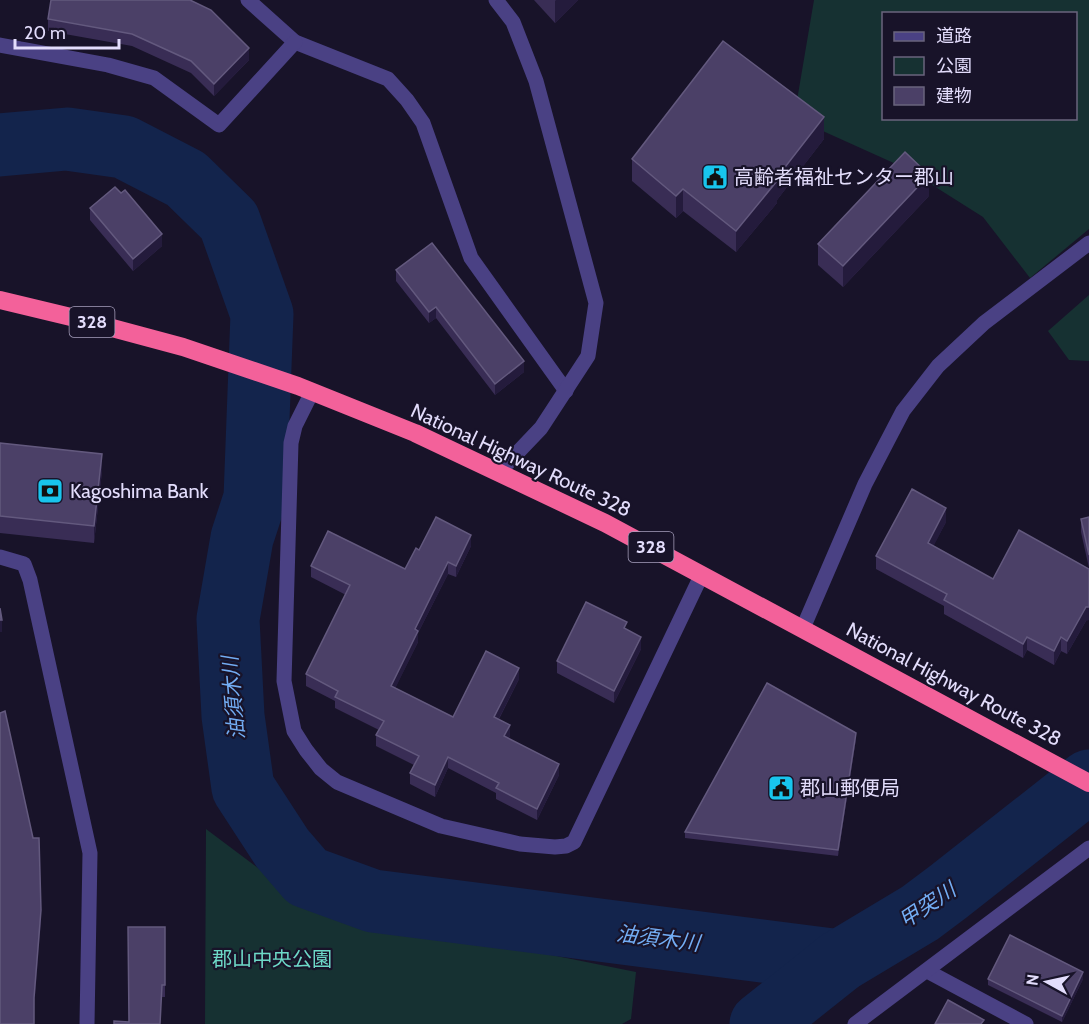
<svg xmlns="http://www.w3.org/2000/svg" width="1089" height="1024" font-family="Cabin,'Noto Sans JP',sans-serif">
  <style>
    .green { fill: #163132; fill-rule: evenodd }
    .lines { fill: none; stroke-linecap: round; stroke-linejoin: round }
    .river { stroke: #13244c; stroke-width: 63 }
    .minor { stroke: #4a4184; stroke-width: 15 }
    .highway { stroke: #f3619a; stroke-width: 18 }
    .wall { fill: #392d55 }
    .shaded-wall { fill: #241b3c }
    .building { fill: #4b4067; stroke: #63597e; stroke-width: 1.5 }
    .labels { text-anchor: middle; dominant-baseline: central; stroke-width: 4.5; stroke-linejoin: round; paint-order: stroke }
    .shield { fill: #181329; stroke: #a6a0bd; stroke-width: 1.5 }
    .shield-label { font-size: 18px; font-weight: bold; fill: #e3ddfc }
    .poi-label { font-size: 20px; fill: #e3ddfc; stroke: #181329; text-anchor: start }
    .street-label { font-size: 20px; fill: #e3ddfc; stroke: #181329 }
    .park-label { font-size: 20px; fill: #6dd8c7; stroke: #181329 }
    .water-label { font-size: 21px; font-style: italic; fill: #73adf4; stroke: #181329 }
  </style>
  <rect width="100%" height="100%" fill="#181329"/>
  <g class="green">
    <path d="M814,0H1089V229L1030,278L983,217L907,169L794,118ZM884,14H1076V118H884Z"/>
    <path d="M1089,295V361L1069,360L1048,331Z"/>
    <path d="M206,829L309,906L636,972L631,1019L622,1024H205Z"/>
  </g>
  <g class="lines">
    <g class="river">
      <path d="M0,145L67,139L124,147L186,179L229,221L262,314L255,498L242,538L228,619L233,716L243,788L282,848L307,877L373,901L840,961"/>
      <path d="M761,1024L840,961L920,913L948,892L1089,781"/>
    </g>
    <g class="minor">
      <path d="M248,0L295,42L388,79L407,100L423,123L471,258L566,391"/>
      <path d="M496,0L513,22L536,81L596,303L588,356L541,428L498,473"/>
      <path d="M0,45L108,65L154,78L219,125L295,42"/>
      <path d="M312,392L295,426L291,443L284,681L294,731L306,750L321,769L337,782L441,826L520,844L555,847L566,846L574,842L702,574"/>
      <path d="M0,557L24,564L30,580L90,853L87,1024"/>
      <path d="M803,628L865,484L903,411L938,366L984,323L1089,243"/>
      <path d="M927,971L1026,1024"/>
      <path d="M855,1024L1089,848"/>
    </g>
    <path class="highway" d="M0,300L75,318L183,347L298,386L415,433L605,523L1089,783"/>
  </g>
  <g class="wall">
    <path d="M51,0L249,60L214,96L191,73L132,46L48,31V19Z"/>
    <path d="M534,0H578L555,23Z"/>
    <path d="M824,139L777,200V203L736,252L683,211L676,218L632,181V159Z"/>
    <path d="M929,196L843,287L818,265V244Z"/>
    <path d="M90,208L162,246L133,271L90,220Z"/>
    <path d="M396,270L524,372L495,395L436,318L429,323L396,281Z"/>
    <path d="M0,443L102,471L94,543L0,533Z"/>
    <path d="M1089,517V568L1081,532V519Z"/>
    <path d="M946,522L933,546L993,579L1086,621L1067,654L1061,651L1054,665L1027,650L1023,658L944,614V606L876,569V556Z"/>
    <path d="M471,546L456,577L448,574L418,633V642L395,688L453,717L519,679L499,719L510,736L509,738L559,775L537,820L496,799V793L448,768L435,797L410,784V773L414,765L376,746V735L379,730L335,708V701L306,686V674L346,595L311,577V566L405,569L419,550Z"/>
    <path d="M627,630L641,649L614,703L557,673V661Z"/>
    <path d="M856,739L838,856L685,838V832Z"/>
    <path d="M165,927V997H162L129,1022Z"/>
    <path d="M988,979H1083L1062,1022L988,985Z"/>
  </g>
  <g class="shaded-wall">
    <path d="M556,0H578L555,23V1Z"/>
    <path d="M249,48V60L214,96V84Z"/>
    <path d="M824,117V139L777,200V203L736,252V231Z"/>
    <path d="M929,175V196L843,287V266Z"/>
    <path d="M683,189V211L676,218V196Z"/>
    <path d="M162,234V246L133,271V259Z"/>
    <path d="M436,307V318L429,323V312Z"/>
    <path d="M524,361V372L495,395V384Z"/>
    <path d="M102,454V471L94,543V526Z"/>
    <path d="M946,508V522L928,557V543Z"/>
    <path d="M471,535V546L456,577V566Z"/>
    <path d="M448,562V574L418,633V642L391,697V686L415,629Z"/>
    <path d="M1086,607H1089V620L1086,621L1067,654V641Z"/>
    <rect x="0" y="620" width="2" height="12"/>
    <path d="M641,637V649L614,703V691Z"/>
    <path d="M1027,637V650L1023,658V644Z"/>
    <path d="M1061,637V651L1054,665V651Z"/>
    <path d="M519,668V679L494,728V717Z"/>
    <path d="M510,725V736L504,747V736Z"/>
    <path d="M856,733V739L838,856V850Z"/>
    <path d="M448,757V768L435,797V785Z"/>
    <path d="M559,764V775L537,820V809Z"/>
    <path d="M41,910V922L34,1010V998Z"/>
    <path d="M1083,972V979L1062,1022V1016Z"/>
  </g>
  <g class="building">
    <path d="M51,0H190L211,10L249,48L214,84L191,61L132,34L48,19Z"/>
    <path d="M723,41L824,117L775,180L777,181L736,231L683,189L676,196L632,159Z"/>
    <path d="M905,152L929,175L843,266L818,244Z"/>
    <path d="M115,187L121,193L125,190L162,234L133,259L90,208Z"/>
    <path d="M432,243L524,361L495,384L436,307L429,312L396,270Z"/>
    <path d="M0,443L102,454L94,526L0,516Z"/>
    <path d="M912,489L946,508L928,543L993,579L1019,530L1089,569V607H1086L1067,641L1061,637L1054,651L1027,637L1023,644L944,600L947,594L876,556Z"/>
    <path d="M436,517L471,535L456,566L448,562L415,629L418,631L391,686L453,717L486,651L519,668L494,717L510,725L504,736L559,764L537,809L496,788L499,783L448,757L435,785L410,773L419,756L376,735L384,721L335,697L338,691L306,674L350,585L311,566L328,531L405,569L416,548L419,550Z"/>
    <path d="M1089,517V555L1081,519Z"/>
    <path d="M586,602L627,622L624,628L641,637L614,691L557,661Z"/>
    <path d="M0,608L2,620H0Z"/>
    <path d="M767,683L856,733L838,850L685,832Z"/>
    <path d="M5,711L33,838H39L41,910L34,998V1024H0V713Z"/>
    <path d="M128,927H165V985H162L160,1024H114V1021L129,1022Z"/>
    <path d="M1010,935L1083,972L1062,1016L988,979Z"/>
    <path d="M948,1000L984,1020L981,1024H935Z"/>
  </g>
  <defs>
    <symbol id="civic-square" viewBox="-11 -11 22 22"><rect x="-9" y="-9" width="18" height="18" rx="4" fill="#18c5ed" stroke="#181329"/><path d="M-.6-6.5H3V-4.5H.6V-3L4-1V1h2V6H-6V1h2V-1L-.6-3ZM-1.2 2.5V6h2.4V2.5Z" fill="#111"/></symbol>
    <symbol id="bank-square" viewBox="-11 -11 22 22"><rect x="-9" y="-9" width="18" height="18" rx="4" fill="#18c5ed" stroke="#181329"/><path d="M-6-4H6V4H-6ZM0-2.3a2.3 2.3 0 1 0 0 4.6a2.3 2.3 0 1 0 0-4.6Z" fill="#111"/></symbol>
  </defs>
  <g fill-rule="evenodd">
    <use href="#civic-square" x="700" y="162" width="30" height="30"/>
    <use href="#bank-square" x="35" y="476" width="30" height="30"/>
    <use href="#civic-square" x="766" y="773" width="30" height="30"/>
  </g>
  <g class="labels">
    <g class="shield">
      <rect x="69.5" y="307" width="45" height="30" rx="4.5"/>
      <rect x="628.5" y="532" width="45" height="30" rx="4.5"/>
    </g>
    <g class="shield-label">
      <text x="92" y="322">328</text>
      <text x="651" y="547">328</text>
    </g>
    <g class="poi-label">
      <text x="734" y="177">高齢者福祉センター郡山</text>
      <text x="70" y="491">Kagoshima Bank</text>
      <text x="800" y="788">郡山郵便局</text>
    </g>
    <g class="street-label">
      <text transform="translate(521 460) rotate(25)">National Highway Route 328</text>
      <text transform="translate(954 684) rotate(28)">National Highway Route 328</text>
    </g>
    <g class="park-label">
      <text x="272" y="959">郡山中央公園</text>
    </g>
    <g class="water-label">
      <text transform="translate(233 698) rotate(-95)">油須木川</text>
      <text transform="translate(927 905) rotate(-34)">甲突川</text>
      <text transform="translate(658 938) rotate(7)">油須木川</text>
    </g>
  </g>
  <rect x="882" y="12" width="195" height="108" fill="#181329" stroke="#69647d" stroke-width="1.5"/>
  <rect x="894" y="32" width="30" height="9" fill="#4a4184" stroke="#69647d" stroke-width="1.5"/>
  <text x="936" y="42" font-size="18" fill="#e3ddfc">道路</text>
  <rect x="894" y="57" width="30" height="18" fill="#163132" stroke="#69647d" stroke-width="1.5"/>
  <text x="936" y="72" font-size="18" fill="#e3ddfc">公園</text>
  <rect x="894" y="87" width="30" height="18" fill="#4b4067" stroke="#69647d" stroke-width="1.5"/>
  <text x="936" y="102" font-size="18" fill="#e3ddfc">建物</text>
  <g transform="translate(1047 982) rotate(278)" stroke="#181329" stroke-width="4.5" paint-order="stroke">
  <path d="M0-4.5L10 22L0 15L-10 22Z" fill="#e3ddfc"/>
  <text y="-9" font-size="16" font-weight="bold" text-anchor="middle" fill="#e3ddfc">N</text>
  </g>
  <path d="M15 39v9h104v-9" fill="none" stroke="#e3ddfc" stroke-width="3"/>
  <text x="24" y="39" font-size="18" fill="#e3ddfc" stroke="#181329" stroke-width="4.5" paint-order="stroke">20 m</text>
</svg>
